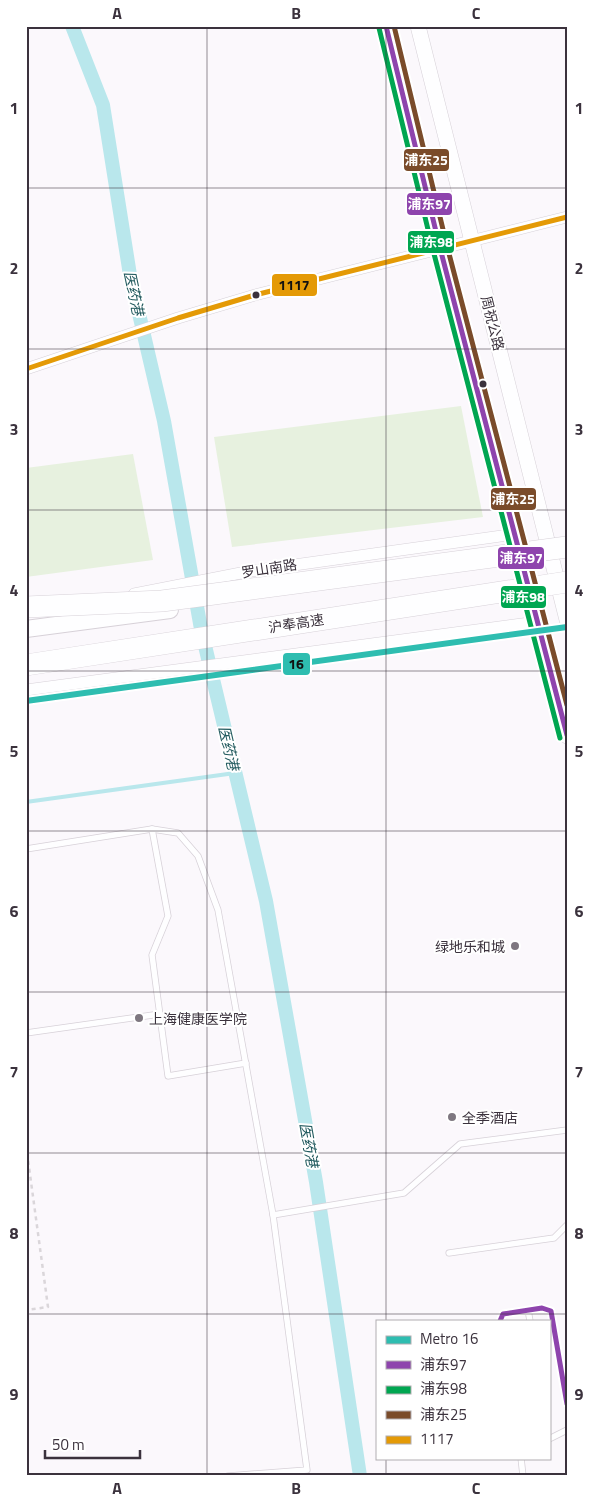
<svg xmlns="http://www.w3.org/2000/svg" width="593" height="1502" font-family="'Titillium Web','Noto Sans SC',sans-serif">
  <style>
    .green { fill: #e7f1df }
    .lines { fill: none; stroke-linecap: round; stroke-linejoin: round }
    .stream { stroke: #b9e7ec; stroke-width: 4 }
    .canal { stroke: #b9e7ec; stroke-width: 14 }
    .service-casing { stroke: #d7d1d8; stroke-width: 7 }
    .minor-casing { stroke: #d7d1d8; stroke-width: 12 }
    .tertiary-casing { stroke: #d7d1d8; stroke-width: 16 }
    .secondary-casing { stroke: #d7d1d8; stroke-width: 18 }
    .path { stroke: #dad6da; stroke-width: 2.5; stroke-dasharray: 4 4; stroke-linecap: butt }
    .service { stroke: #fefeff; stroke-width: 5.5 }
    .minor { stroke: #fefeff; stroke-width: 11 }
    .tertiary { stroke: #fefeff; stroke-width: 15 }
    .secondary { stroke: #fefeff; stroke-width: 16 }
    .motorway-bridge-casing { stroke: #d7d1d8; stroke-width: 22; stroke-linecap: butt }
    .motorway-bridge { stroke: #fefeff; stroke-width: 21 }
    .bus-1-casing { stroke: #fff; stroke-width: 9 }
    .bus-2-casing { stroke: #fff; stroke-width: 9 }
    .bus-3-casing { stroke: #fff; stroke-width: 9 }
    .bus-4-casing { stroke: #fff; stroke-width: 9 }
    .bus-1 { stroke: #8e44ad; stroke-width: 5 }
    .bus-2 { stroke: #00a651; stroke-width: 5 }
    .bus-3 { stroke: #7a4b2a; stroke-width: 5 }
    .bus-4 { stroke: #e49a06; stroke-width: 5 }
    .metro-1-casing { stroke: #fff; stroke-width: 10 }
    .metro-1 { stroke: #2ebdb0; stroke-width: 6 }
    .grid { fill: none; stroke: #3b323d; stroke-width: 1; stroke-opacity: 0.55 }
    .bus-dot { fill: #3b323d; stroke: #fff; stroke-width: 2 }
    .poi-dot { fill: #7e7780; stroke: #fff; stroke-width: 2 }
    .labels { text-anchor: middle; dominant-baseline: central; stroke-width: 4; stroke-linejoin: round; paint-order: stroke }
    .street-label { font-size: 14px; fill: #3b323d; stroke: #fff }
    .poi-label { font-size: 14px; fill: #3b323d; stroke: #fff; text-anchor: start }
    .water-label { font-size: 15px; font-style: italic; fill: #235b5f; stroke: #fff }
    .line-badge { stroke: #fff; stroke-width: 2 }
    .badge-label { font-size: 14px; text-anchor: middle; font-weight: bold; fill: #fff }
    .pale-badge-label { font-size: 14px; text-anchor: middle; font-weight: bold; fill: #111 }
    .neatline { fill: none; stroke: #3b323d; stroke-width: 2 }
    .grid-label { font-size: 16px; text-anchor: middle; font-weight: bold; fill: #3b323d }
  </style>
  <rect width="100%" height="100%" fill="#fbf8fc"/>
  <g class="green">
    <path d="M461,406L483,517L232,547L214,437Z"/>
    <path d="M133,454L153,560L26,577V468Z"/>
  </g>
  <g class="lines">
    <path class="stream" d="M26,802L235,773"/>
    <path class="canal" d="M72,26L103,105L130,275L164,421L201,629L266,901L316,1182L360,1476"/>
    <defs>
      <g id="service">
        <path d="M152,829L168,916L152,955L168,1076L246,1063"/>
        <path d="M26,849L152,829L178,833L198,856L218,910L273,1215L307,1470L228,1476"/>
        <path d="M26,1033L160,1014"/>
        <path d="M273,1215L404,1193L460,1144L567,1130"/>
        <path d="M449,1253L554,1238L567,1225"/>
        <path d="M528,1310L530,1321"/>
        <path d="M500,1321L503,1314L542,1308L551,1311L567,1405"/>
        <path d="M549,1439L567,1430"/>
        <path d="M521,1458L523,1476"/>
      </g>
      <g id="minor">
        <path d="M26,369L178,318L255,295L567,217"/>
        <path d="M134,594L251,571L515,534"/>
        <path d="M26,690L537,622"/>
      </g>
      <g id="tertiary">
        <path d="M386,26L440,248L567,736"/>
        <path d="M418,26L567,620"/>
      </g>
      <path id="secondary" d="M26,629L170,610"/>
    </defs>
    <use href="#service" class="service-casing"/>
    <use href="#minor" class="minor-casing"/>
    <use href="#tertiary" class="tertiary-casing"/>
    <use href="#secondary" class="secondary-casing"/>
    <path class="path" d="M26,1145L48,1307L26,1310"/>
    <use href="#service" class="service"/>
    <use href="#minor" class="minor"/>
    <use href="#tertiary" class="tertiary"/>
    <use href="#secondary" class="secondary"/>
    <defs>
      <g id="motorway-bridge">
        <path d="M26,607L162,601L567,547"/>
        <path d="M26,665L567,582"/>
      </g>
    </defs>
    <use href="#motorway-bridge" class="motorway-bridge-casing"/>
    <use href="#motorway-bridge" class="motorway-bridge"/>
    <defs>
      <g id="bus-1">
        <path d="M386,26L440,248L567,735"/>
        <path d="M500,1321L503,1314L542,1308L551,1311L567,1404"/>
      </g>
      <path id="bus-2" d="M379,28L433,250L560,738"/>
      <path id="bus-3" d="M394,26L447,246L567,705"/>
      <path id="bus-4" d="M26,369L178,318L255,295L567,217"/>
    </defs>
    <use href="#bus-1" class="bus-1-casing"/>
    <use href="#bus-2" class="bus-2-casing"/>
    <use href="#bus-3" class="bus-3-casing"/>
    <use href="#bus-4" class="bus-4-casing"/>
    <use href="#bus-1" class="bus-1"/>
    <use href="#bus-2" class="bus-2"/>
    <use href="#bus-3" class="bus-3"/>
    <use href="#bus-4" class="bus-4"/>
    <defs>
      <path id="metro-1" d="M26,701L567,627"/>
    </defs>
    <use href="#metro-1" class="metro-1-casing"/>
    <use href="#metro-1" class="metro-1"/>
  </g>
  <path class="grid" d="M207,26V1476M386,26V1321M26,188H567M26,349H567M26,510H567M26,671H567M26,831H567M26,992H567M26,1153H567M26,1314H567M386,1458V1476"/>
  <g class="bus-dot">
    <circle cx="256" cy="295" r="4.5"/>
    <circle cx="483" cy="384" r="4.5"/>
  </g>
  <g class="poi-dot">
    <circle cx="515" cy="946" r="5"/>
    <circle cx="139" cy="1018" r="5"/>
    <circle cx="452" cy="1117" r="5"/>
  </g>
  <g class="labels">
    <g class="street-label">
      <text transform="translate(493 323) rotate(76)">周祝公路</text>
      <text transform="translate(269 568) rotate(-9)">罗山南路</text>
      <text transform="translate(296 623) rotate(-9)">沪奉高速</text>
    </g>
    <g class="poi-label">
      <text x="505" y="946" text-anchor="end">绿地乐和城</text>
      <text x="149" y="1018">上海健康医学院</text>
      <text x="462" y="1117">全季酒店</text>
    </g>
    <g class="water-label">
      <text transform="translate(134 293) rotate(78)">医药港</text>
      <text transform="translate(229 748) rotate(77)">医药港</text>
      <text transform="translate(309 1145) rotate(80)">医药港</text>
    </g>
  </g>
  <g class="line-badge">
    <rect x="403" y="148" width="47" height="24" rx="5" fill="#7a4b2a"/>
    <rect x="406" y="192" width="47" height="24" rx="5" fill="#8e44ad"/>
    <rect x="407" y="230" width="48" height="24" rx="5" fill="#00a651"/>
    <rect x="271" y="273" width="47" height="24" rx="5" fill="#e49a06"/>
    <rect x="490" y="487" width="47" height="24" rx="5" fill="#7a4b2a"/>
    <rect x="497" y="546" width="48" height="24" rx="5" fill="#8e44ad"/>
    <rect x="500" y="585" width="47" height="24" rx="5" fill="#00a651"/>
    <rect x="282" y="652" width="29" height="24" rx="5" fill="#2ebdb0"/>
  </g>
  <g class="badge-label">
    <text x="426" y="165">浦东25</text>
    <text x="429" y="209">浦东97</text>
    <text x="431" y="247">浦东98</text>
    <text x="513" y="504">浦东25</text>
    <text x="521" y="563">浦东97</text>
    <text x="523" y="602">浦东98</text>
  </g>
  <g class="pale-badge-label">
    <text x="294" y="290">1117</text>
    <text x="296" y="669">16</text>
  </g>
  <rect width="593" height="1502" fill="none" stroke="#ffffff" stroke-width="55"/>
  <rect x="376" y="1320" width="175" height="140" fill="#ffffff" stroke="#b1adb1"/>
  <rect x="386" y="1336" width="25" height="8" fill="#2ebdb0" stroke="#b1adb1"/>
  <text x="420" y="1344" font-size="15" fill="#3b323d">Metro 16</text>
  <rect x="386" y="1361" width="25" height="8" fill="#8e44ad" stroke="#b1adb1"/>
  <text x="420" y="1370" font-size="15" fill="#3b323d">浦东97</text>
  <rect x="386" y="1386" width="25" height="8" fill="#00a651" stroke="#b1adb1"/>
  <text x="420" y="1394" font-size="15" fill="#3b323d">浦东98</text>
  <rect x="386" y="1411" width="25" height="8" fill="#7a4b2a" stroke="#b1adb1"/>
  <text x="420" y="1420" font-size="15" fill="#3b323d">浦东25</text>
  <rect x="386" y="1436" width="25" height="8" fill="#e49a06" stroke="#b1adb1"/>
  <text x="420" y="1444" font-size="15" fill="#3b323d">1117</text>
  <path d="M45 1450v8h95v-8" fill="none" stroke="#3b323d" stroke-width="2.5"/>
  <text x="52" y="1450" font-size="15" fill="#3b323d" stroke="#ffffff" stroke-width="4" paint-order="stroke">50 m</text>
  <rect x="28" y="28" width="538" height="1446" class="neatline"/>
  <g class="grid-label">
    <text x="117" y="19">A</text>
    <text x="296" y="19">B</text>
    <text x="476" y="19">C</text>
    <text x="14" y="114">1</text>
    <text x="579" y="114">1</text>
    <text x="14" y="274">2</text>
    <text x="579" y="274">2</text>
    <text x="14" y="435">3</text>
    <text x="579" y="435">3</text>
    <text x="14" y="596">4</text>
    <text x="579" y="596">4</text>
    <text x="14" y="757">5</text>
    <text x="579" y="757">5</text>
    <text x="14" y="917">6</text>
    <text x="579" y="917">6</text>
    <text x="14" y="1078">7</text>
    <text x="579" y="1078">7</text>
    <text x="14" y="1239">8</text>
    <text x="579" y="1239">8</text>
    <text x="14" y="1400">9</text>
    <text x="579" y="1400">9</text>
    <text x="117" y="1494">A</text>
    <text x="296" y="1494">B</text>
    <text x="476" y="1494">C</text>
  </g>
</svg>
